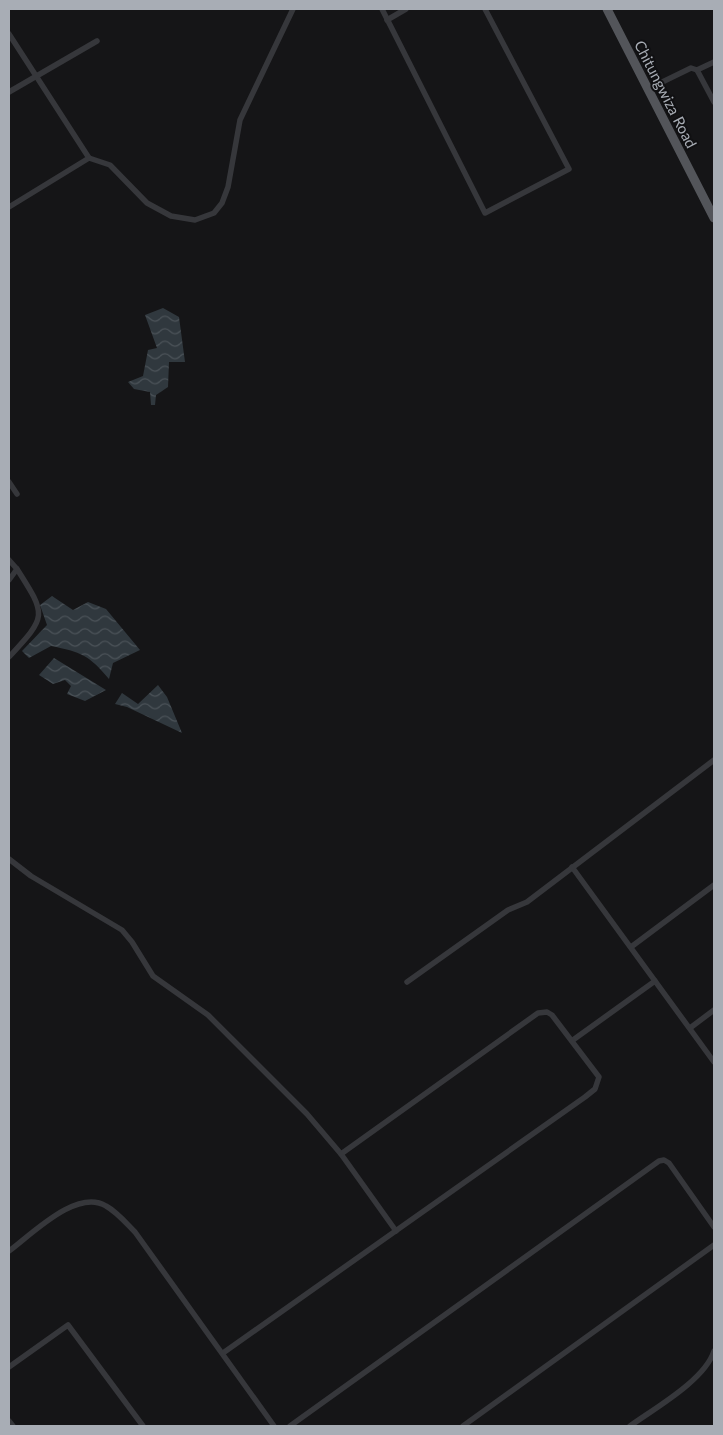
<svg xmlns="http://www.w3.org/2000/svg" width="723" height="1435" font-family="Lato,sans-serif">
  <style>
    .water { fill: url(#water-waves) }
    .lines { fill: none; stroke-linecap: round; stroke-linejoin: round }
    .minor { stroke: #36373b; stroke-width: 5.5 }
    .primary { stroke: #53555a; stroke-width: 9 }
    .labels { text-anchor: middle; dominant-baseline: central; stroke-width: 4; stroke-linejoin: round; paint-order: stroke }
    .street-label { font-size: 15px; fill: #a8adb5; stroke: #101012 }
  </style>
  <defs>
    <pattern id="water-waves" width="16" height="10" patternUnits="userSpaceOnUse" patternTransform="scale(1.25)"><rect width="16" height="10" fill="#30383e"/><path d="M0 5q4-4 8 0t8 0" fill="none" stroke="#4b5258"/></pattern>
  </defs>
  <rect width="100%" height="100%" fill="#151517"/>
  <g class="water">
    <path d="M163,308L179,317L185,362H169L168,387L156,395L155,405H151L150,392L134,389L128,382L143,376L148,350L157,348L145,315Z"/>
    <path d="M52,596L73,610L88,602L106,609L140,650L113,663L109,679C89,655 81,652 51,646L29,658L22,651L47,625L40,605Z"/>
    <path d="M54,658L106,690L85,701L67,694L71,686L65,680L53,684L39,675Z"/>
    <path d="M158,685L167,697L182,733L127,707L115,704L122,693L138,704Z"/>
  </g>
  <g class="lines">
    <g class="minor">
      <path d="M382,9L485,213L569,169L485,9"/>
      <path d="M387,20L406,9"/>
      <path d="M9,34L89,158"/>
      <path d="M697,70L714,102"/>
      <path d="M650,88L691,68L697,70L714,62"/>
      <path d="M9,92L97,41"/>
      <path d="M9,207L89,158L110,165L147,203L171,216L195,220L214,213L222,203L228,187L240,120L293,9"/>
      <path d="M9,482L17,494"/>
      <path d="M9,560L17,569L9,580"/>
      <path d="M9,657C47,616 47,616 17,569"/>
      <path d="M9,859L31,876L122,930L132,942L153,976L208,1015L307,1114L341,1154L396,1231"/>
      <path d="M572,867L714,1062"/>
      <path d="M631,947L714,885"/>
      <path d="M407,982L508,910L527,902L714,760"/>
      <path d="M690,1028L714,1010"/>
      <path d="M573,1040L655,981"/>
      <path d="M9,1251C32,1234 77,1188 106,1206C117,1212 126,1223 135,1232L274,1426"/>
      <path d="M223,1353L585,1097L595,1089L599,1077L552,1015L547,1012L538,1013L341,1154"/>
      <path d="M9,1367L68,1325L143,1426"/>
      <path d="M9,1421L13,1426"/>
      <path d="M290,1426L659,1161L664,1160L669,1163L714,1227"/>
      <path d="M463,1426L714,1245"/>
      <path d="M630,1426C655,1408 705,1380 714,1351"/>
    </g>
    <path class="primary" d="M607,9L714,218"/>
  </g>
  <g class="labels">
    <g class="street-label">
      <text transform="translate(666 94) rotate(63)">Chitungwiza Road</text>
    </g>
  </g>
  <rect width="723" height="1435" fill="none" stroke="#a8adb5" stroke-width="20"/>
</svg>
